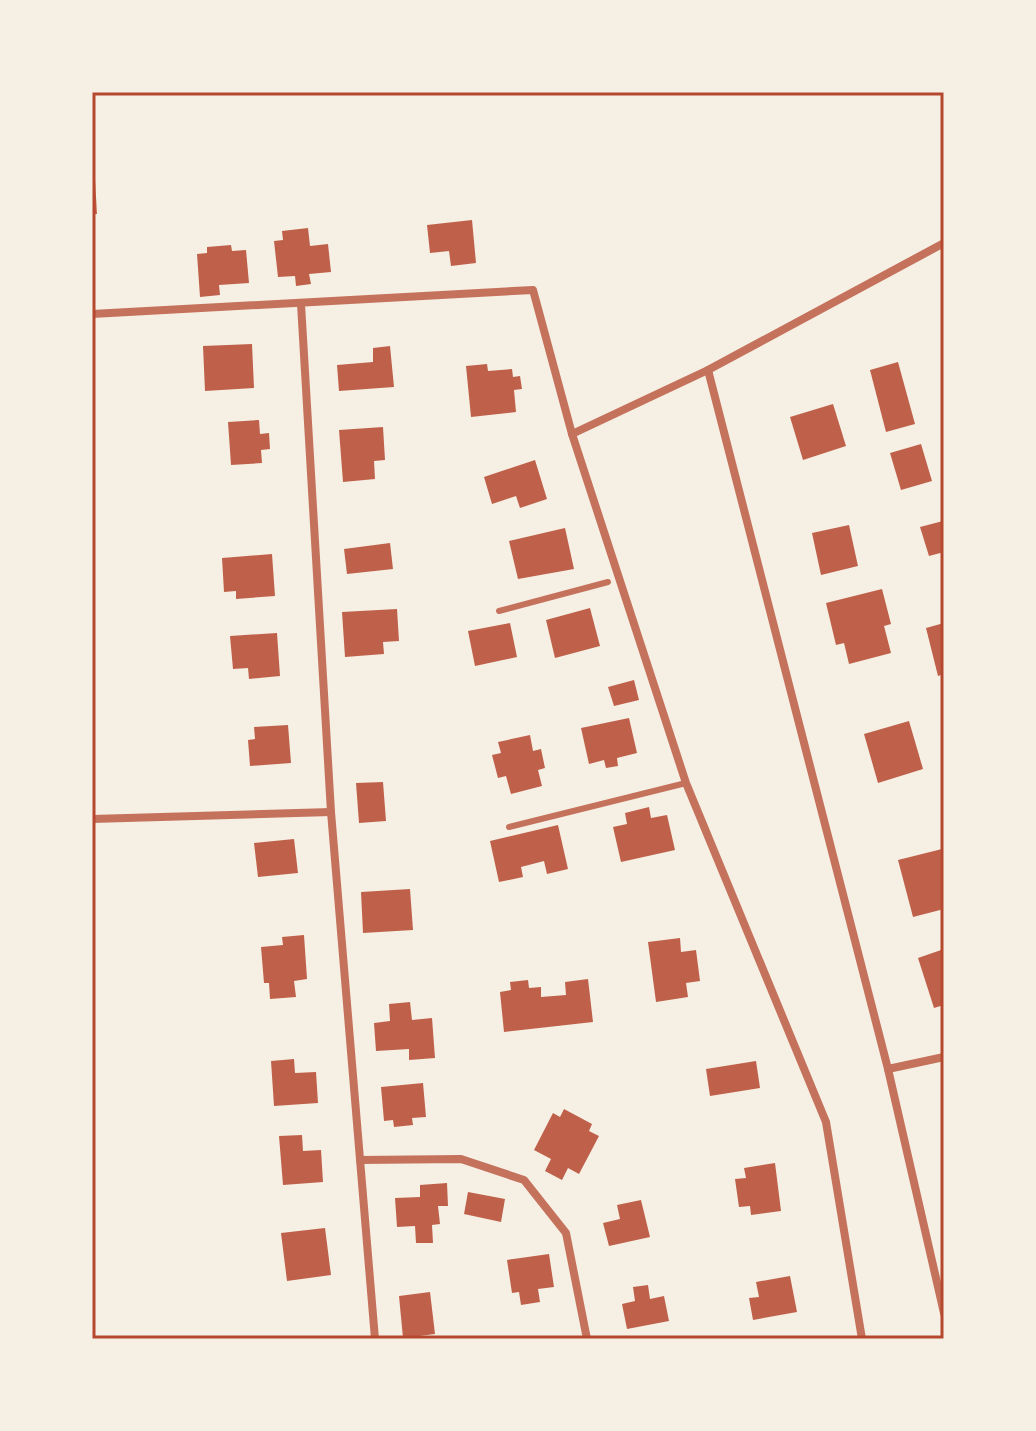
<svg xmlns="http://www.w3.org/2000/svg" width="1036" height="1431" font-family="Spectral,serif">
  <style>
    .building { fill: #bf614a }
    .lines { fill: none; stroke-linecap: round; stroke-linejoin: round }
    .service { stroke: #c5725c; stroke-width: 6 }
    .minor { stroke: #c5725c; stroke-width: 8 }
    .neatline { fill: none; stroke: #b5482f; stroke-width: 3 }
  </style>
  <rect width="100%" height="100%" fill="#f6efe4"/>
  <g class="building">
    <path d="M92,180H95L97,214H92Z"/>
    <path d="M472,220L476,263L451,266L449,251L430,253L427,225Z"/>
    <path d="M308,228L310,246L328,244L331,272L309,274L311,284L296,286L295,276L278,277L274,241L283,240L282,231Z"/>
    <path d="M231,245L232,251L246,250L249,283L219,285L220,295L200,297L197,254L207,253V247Z"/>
    <path d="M252,344L254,388L205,391L203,346Z"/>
    <path d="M390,346L394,387L339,391L337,365L373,362V348Z"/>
    <path d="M898,362L915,424L886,432L870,370Z"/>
    <path d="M487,364L488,371L512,369L513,377L520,376L522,389L514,390L516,412L471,417L466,366Z"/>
    <path d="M833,404L846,446L803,460L790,417Z"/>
    <path d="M259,420L260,434L269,433L270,449L261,450L262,463L231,465L228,422Z"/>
    <path d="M383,427L385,460L374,461L375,479L343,482L339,430Z"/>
    <path d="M921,444L932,481L901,490L890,453Z"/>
    <path d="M535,460L547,499L520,508L516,496L492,504L484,477Z"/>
    <path d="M943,521L944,552L929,556L920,527Z"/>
    <path d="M849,525L858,566L821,575L812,533Z"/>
    <path d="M565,528L574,569L518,579L509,541Z"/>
    <path d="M390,543L393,569L347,574L344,549Z"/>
    <path d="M272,554L275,596L236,599V591L224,592L222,558Z"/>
    <path d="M882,589L891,624L884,626L891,653L849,664L844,643L836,645L826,603Z"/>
    <path d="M590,608L600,646L555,658L546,620Z"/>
    <path d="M397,609L399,641L383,642L384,654L345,657L342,612Z"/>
    <path d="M510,623L517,657L475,666L468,631Z"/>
    <path d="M944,623V674L938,676L926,628Z"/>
    <path d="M277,633L280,676L249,679L248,668L233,669L230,636Z"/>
    <path d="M634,680L639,700L614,706L608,687Z"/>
    <path d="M629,718L637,753L617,758L618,766L606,768L604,760L589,764L581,728Z"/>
    <path d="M909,721L923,769L878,783L864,734Z"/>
    <path d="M288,725L291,763L250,766L248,740L255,739L254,727Z"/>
    <path d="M530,735L533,751L541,749L545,768L538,770L542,786L511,794L506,776L498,778L492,755L501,753L498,742Z"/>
    <path d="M383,782L386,821L359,823L356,783Z"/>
    <path d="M649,807L651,818L667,815L675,850L621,862L613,827L627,824L625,813Z"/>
    <path d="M558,825L568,869L547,874L544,861L521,867L523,877L499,882L490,841Z"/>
    <path d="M294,839L298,873L258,877L254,843Z"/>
    <path d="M942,849L944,909L913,917L898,860Z"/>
    <path d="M410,889L413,930L363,933L361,892Z"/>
    <path d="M304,935L307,979L294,981L296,997L270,999L269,983H264L261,947L283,945L282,937Z"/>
    <path d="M680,938L681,952L696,950L700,981L686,983L688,997L656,1002L648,942Z"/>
    <path d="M944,949V1005L934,1008L918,958Z"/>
    <path d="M588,979L593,1022L504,1032L500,992L511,990L510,982L528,980L529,988L541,987V997L566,995L565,982Z"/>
    <path d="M410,1002L412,1020L432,1018L435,1058L409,1060V1049L376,1051L374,1023L390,1021L389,1004Z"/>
    <path d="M294,1059L295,1073L316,1072L318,1103L274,1106L271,1061Z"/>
    <path d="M756,1061L760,1088L710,1096L706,1069Z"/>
    <path d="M423,1083L426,1117L412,1118L413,1125L394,1127L393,1120L384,1121L381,1087Z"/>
    <path d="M564,1109L592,1124L589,1131L599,1136L579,1174L568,1168L562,1180L545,1171L551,1159L534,1150L553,1113L560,1117Z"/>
    <path d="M302,1135L303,1151L321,1150L323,1182L283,1185L279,1136Z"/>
    <path d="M775,1163L781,1211L751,1215L750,1206L739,1207L735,1179L746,1178L744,1168Z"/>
    <path d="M447,1183L448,1206H438L440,1224L432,1225L433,1243H416L415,1226L397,1227L395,1198L420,1197V1185Z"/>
    <path d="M468,1192L505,1199L501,1222L464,1214Z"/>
    <path d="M641,1200L650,1237L609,1246L603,1223L620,1219L617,1205Z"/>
    <path d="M325,1228L331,1275L287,1281L281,1233Z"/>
    <path d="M549,1254L554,1287L538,1289L540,1302L521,1305L519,1292L512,1293L507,1260Z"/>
    <path d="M790,1276L797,1312L753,1320L749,1298L759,1297L756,1282Z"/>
    <path d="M648,1285L650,1299L664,1296L669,1321L627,1329L622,1304L635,1301L633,1287Z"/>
    <path d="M430,1292L435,1334L403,1338L399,1296Z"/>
  </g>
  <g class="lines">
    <g class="service">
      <path d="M499,611L608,582"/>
      <path d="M509,827L686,783"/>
    </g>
    <g class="minor">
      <path d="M301,304L331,812L375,1339"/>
      <path d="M92,314L533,290L572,434L686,783L826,1122L862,1339"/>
      <path d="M708,370L888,1069L944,1313"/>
      <path d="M572,434L708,370L944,243"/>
      <path d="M92,819L331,812"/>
      <path d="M888,1069L944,1057"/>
      <path d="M360,1160L461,1159L524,1180L566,1233L587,1339"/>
    </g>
  </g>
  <rect width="1036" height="1431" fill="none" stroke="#f6efe4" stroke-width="188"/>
  <rect x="94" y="94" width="848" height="1243" class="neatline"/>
</svg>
